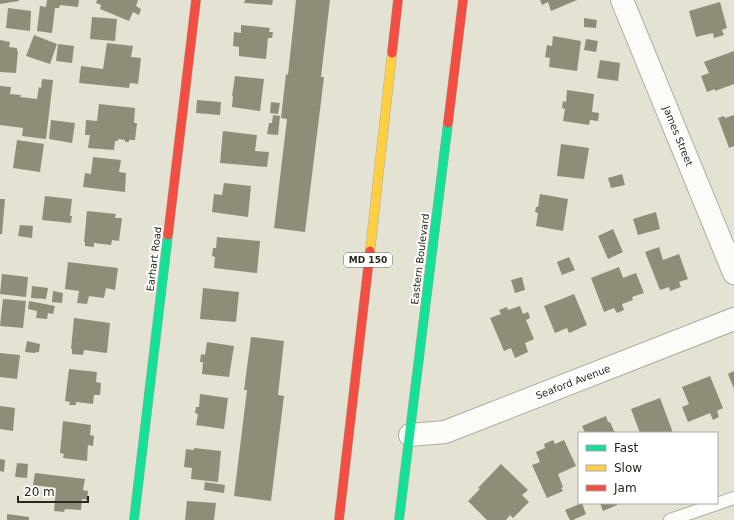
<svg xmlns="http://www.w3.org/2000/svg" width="734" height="520" font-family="'DejaVu Sans',sans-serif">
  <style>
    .building { fill: #8f8c78 }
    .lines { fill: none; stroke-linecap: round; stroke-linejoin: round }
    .lane-casing { stroke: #adac9f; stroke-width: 14 }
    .street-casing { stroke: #adac9f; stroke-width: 24 }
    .fast-casing { stroke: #adac9f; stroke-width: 10 }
    .slow-casing { stroke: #adac9f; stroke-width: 10 }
    .jam-casing { stroke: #adac9f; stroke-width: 10 }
    .lane { stroke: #fbfbf8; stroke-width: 12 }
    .street { stroke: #fbfbf8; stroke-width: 22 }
    .fast { stroke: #16e098; stroke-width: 9 }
    .slow { stroke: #ffcf43; stroke-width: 9 }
    .jam { stroke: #f24e42; stroke-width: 9 }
    .labels { text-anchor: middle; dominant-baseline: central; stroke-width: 4; stroke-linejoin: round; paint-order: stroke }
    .shield { fill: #fff; stroke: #696860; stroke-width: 1 }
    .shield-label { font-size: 9px; font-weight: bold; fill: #29271c }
    .street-label { font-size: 10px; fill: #29271c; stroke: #fff }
  </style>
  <rect width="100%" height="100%" fill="#e4e2d2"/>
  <g class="building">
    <path d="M0,0H19V1L0,4Z"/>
    <path d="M47,0H79L78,7L60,5L59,8H55L52,33L37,31L40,6L46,7Z"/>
    <path d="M97,0H138L136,6L141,9L139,15L133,12L129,21L100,9L101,5L96,3Z"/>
    <path d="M245,0H273L272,5L244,3Z"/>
    <path d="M296,0H330L321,77H324L305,232L274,228L287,119L281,118L286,74L288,75Z"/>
    <path d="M540,0H577L551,11L548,2L542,5Z"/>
    <path d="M720,2L727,28L722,30L724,35L714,38L713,33L696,37L689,11Z"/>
    <path d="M8,8L31,11L30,31L6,28Z"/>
    <path d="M92,17L117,19L115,41L90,39Z"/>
    <path d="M584,18L597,20L596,28L584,27Z"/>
    <path d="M241,25L270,28L269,32H273L272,38H268L266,59L239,56V47L233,46L234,32L241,33Z"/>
    <path d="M34,35L57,44L50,64L26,56Z"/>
    <path d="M553,36L581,41L577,71L549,67L550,58L545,57L547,45L552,46Z"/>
    <path d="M586,39L598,41L596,52L584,50Z"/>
    <path d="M0,40L10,42L9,47L17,48V51H18L16,73L0,72Z"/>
    <path d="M107,43L133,46L131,57L141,58L138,84L130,83L129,88L79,83L81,66L103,69Z"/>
    <path d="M58,44L74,46L72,63L56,61Z"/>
    <path d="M734,51V84L715,91V89L707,92L701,76L709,73L704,62Z"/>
    <path d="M600,60L620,63L618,81L597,78Z"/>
    <path d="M235,76L264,79L260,111L232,107L233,96H232Z"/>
    <path d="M42,79L53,80L46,139L22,136L23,128L0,125V86L11,87L10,94L21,95L20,97L37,99L39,87L41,88Z"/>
    <path d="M567,90L594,94L592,112L599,113L598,121L590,120L589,125L563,121L565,109L562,108L563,101L566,102Z"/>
    <path d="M197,100L221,102L220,115L196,113Z"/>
    <path d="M271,102L280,103L278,114L270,113Z"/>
    <path d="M99,104L135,108L134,123H137L135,140H129V142H125V140L118,139V141H115L114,150L88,148L90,135H85L86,120L97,121Z"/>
    <path d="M273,115L280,116L278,135L267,134L269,123H272Z"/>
    <path d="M734,115V146L729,148L718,118L724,116L725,118Z"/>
    <path d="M51,120L75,123L72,143L49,139Z"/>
    <path d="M223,131L257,135L255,151L269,152L267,167L220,163Z"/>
    <path d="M17,140L44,144L40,172L13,168Z"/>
    <path d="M561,144L589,148L584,179L557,176Z"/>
    <path d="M93,157L121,160L119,172L126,173L125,192L83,187L85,173L91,174Z"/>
    <path d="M622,174L625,185L611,188L608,178Z"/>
    <path d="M224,183L251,186L248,217L212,212L214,194L222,195Z"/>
    <path d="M540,194L568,199L563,231L536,226L538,213L535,212L536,207H538Z"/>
    <path d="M45,196L72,199L70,216H72L71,223L42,220Z"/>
    <path d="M0,199H5L2,234H0Z"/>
    <path d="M87,211L116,214L115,218H122L119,241L112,240L111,245L94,243V247L85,246V242H84Z"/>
    <path d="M656,212L660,229L638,235L633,219Z"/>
    <path d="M20,225L33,226L32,238L18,236Z"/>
    <path d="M613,229L623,252L608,259L598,236Z"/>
    <path d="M217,237L260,241L257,273L214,268L215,257L212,256L213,248H216Z"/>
    <path d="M659,247L663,260L679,254L688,279L679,282L681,287L670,291L669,287L660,290L645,252Z"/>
    <path d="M569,257L575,270L562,275L557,262Z"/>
    <path d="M68,262L118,268L115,290L106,288L104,298L89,296L87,304L77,303L79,291L65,289Z"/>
    <path d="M619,267L623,278L636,273L644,293L632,297L633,300L622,304L624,310L617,313L614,308L604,312L591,278Z"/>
    <path d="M2,274L28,277L26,297L0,294Z"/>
    <path d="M522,277L525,290L515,293L511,280Z"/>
    <path d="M32,286L48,288L46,299L31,298Z"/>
    <path d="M203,288L239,292L236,322L200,319Z"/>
    <path d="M53,291L63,293L62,303L52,302Z"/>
    <path d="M574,294L587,325L569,333L567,328L555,333L544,306Z"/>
    <path d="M3,299L26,301L23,328L0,326Z"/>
    <path d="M29,301L55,306L53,314L48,313L47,319L36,318L37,311L28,309Z"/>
    <path d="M520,306L523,314L528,312L530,318L526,320L534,339L525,343L528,352L515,358L511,348L504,351L490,318L501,314L499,310L507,307L508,310Z"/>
    <path d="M74,318L110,323L107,353L84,350L83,355L72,354V349H71Z"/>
    <path d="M251,337L284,341L278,395L284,396L271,501L234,496L247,390H244Z"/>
    <path d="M27,341L40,344L39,352H36L35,353L25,352Z"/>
    <path d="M207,342L234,346L229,377L202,374L203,362H200L201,354L205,355Z"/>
    <path d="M0,353L20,355L17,379L0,377Z"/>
    <path d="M69,369L97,372L96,382L101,383L100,395H94L93,404L76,402V405H69L70,402L65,401Z"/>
    <path d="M734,371V389L728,374Z"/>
    <path d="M710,376L723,408L717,411L719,417L713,420L710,413L688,422L682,407L689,404L682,387Z"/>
    <path d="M200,394L228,398L224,429L196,425L198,414L195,413L196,407H199Z"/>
    <path d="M660,398L673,433H640L631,409Z"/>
    <path d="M0,406L15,408L13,431L0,429Z"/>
    <path d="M606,416L608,422H610L615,433H585L582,426Z"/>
    <path d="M63,421L91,425L90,435L94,436L93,446L88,445L87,461L63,458L64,454L60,453Z"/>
    <path d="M553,440L555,444L564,440L576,466L558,474L563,487L561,488L563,491L547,498L532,465L540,462L536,452L545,448L544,444Z"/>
    <path d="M194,448L221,451L218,482L191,479L192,468L184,467L186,449L194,450Z"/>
    <path d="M0,459L5,460L4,472L0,471Z"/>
    <path d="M17,463L28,464L27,478L15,477Z"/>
    <path d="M501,464L528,490L522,495L529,502L513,518L510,515L506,520H487L468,501L480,489L478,488Z"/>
    <path d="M35,473L85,479L83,490L88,491L87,500L82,499L81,510L65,509L64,512L54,511L56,488L33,485Z"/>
    <path d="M205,482L225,485L224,493L204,490Z"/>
    <path d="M187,501L216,503L214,520H185Z"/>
    <path d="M582,503L586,514L573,520H570L565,510Z"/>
    <path d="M600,503H617V505L603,511Z"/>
    <path d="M7,514L29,517V520H7Z"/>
  </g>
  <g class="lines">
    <defs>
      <path id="lane" d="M670,520L734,498"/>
      <g id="street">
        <path d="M622,0L734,273"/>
        <path d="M410,435L445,432L734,319"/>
      </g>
      <g id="fast">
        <path d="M134,520L168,235"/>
        <path d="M399,520L448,123"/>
      </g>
      <path id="slow" d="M370,251L392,53"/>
      <g id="jam">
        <path d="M392,53L398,0"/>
        <path d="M448,123L463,0"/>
        <path d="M168,235L196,0"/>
        <path d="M339,520L370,251"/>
      </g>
    </defs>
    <use href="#lane" class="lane-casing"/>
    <use href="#street" class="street-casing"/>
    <use href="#fast" class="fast-casing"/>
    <use href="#slow" class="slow-casing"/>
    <use href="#jam" class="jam-casing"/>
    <use href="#lane" class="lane"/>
    <use href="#street" class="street"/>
    <use href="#fast" class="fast"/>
    <use href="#slow" class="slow"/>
    <use href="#jam" class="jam"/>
  </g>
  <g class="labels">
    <rect class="shield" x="344" y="253" width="48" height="14" rx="3"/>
    <g class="shield-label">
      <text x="368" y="260">MD 150</text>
    </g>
    <g class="street-label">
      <text transform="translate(678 136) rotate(68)">James Street</text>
      <text transform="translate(154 259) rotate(-83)">Earhart Road</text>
      <text transform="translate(420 259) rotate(-83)">Eastern Boulevard</text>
      <text transform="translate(573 382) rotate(-21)">Seaford Avenue</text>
    </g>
  </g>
  <rect x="578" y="432" width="140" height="72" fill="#ffffff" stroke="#a9a9a4"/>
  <rect x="586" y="445" width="20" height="6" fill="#16e098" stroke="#a9a9a4"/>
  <text x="614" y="452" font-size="12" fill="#29271c">Fast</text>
  <rect x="586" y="465" width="20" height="6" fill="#ffcf43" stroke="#a9a9a4"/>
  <text x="614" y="472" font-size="12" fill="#29271c">Slow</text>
  <rect x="586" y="485" width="20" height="6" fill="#f24e42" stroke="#a9a9a4"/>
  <text x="614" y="492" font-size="12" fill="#29271c">Jam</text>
  <path d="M18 496v6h70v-6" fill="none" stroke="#29271c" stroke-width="2"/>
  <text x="24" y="496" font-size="12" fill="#29271c" stroke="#ffffff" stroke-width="3" paint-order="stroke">20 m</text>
</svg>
